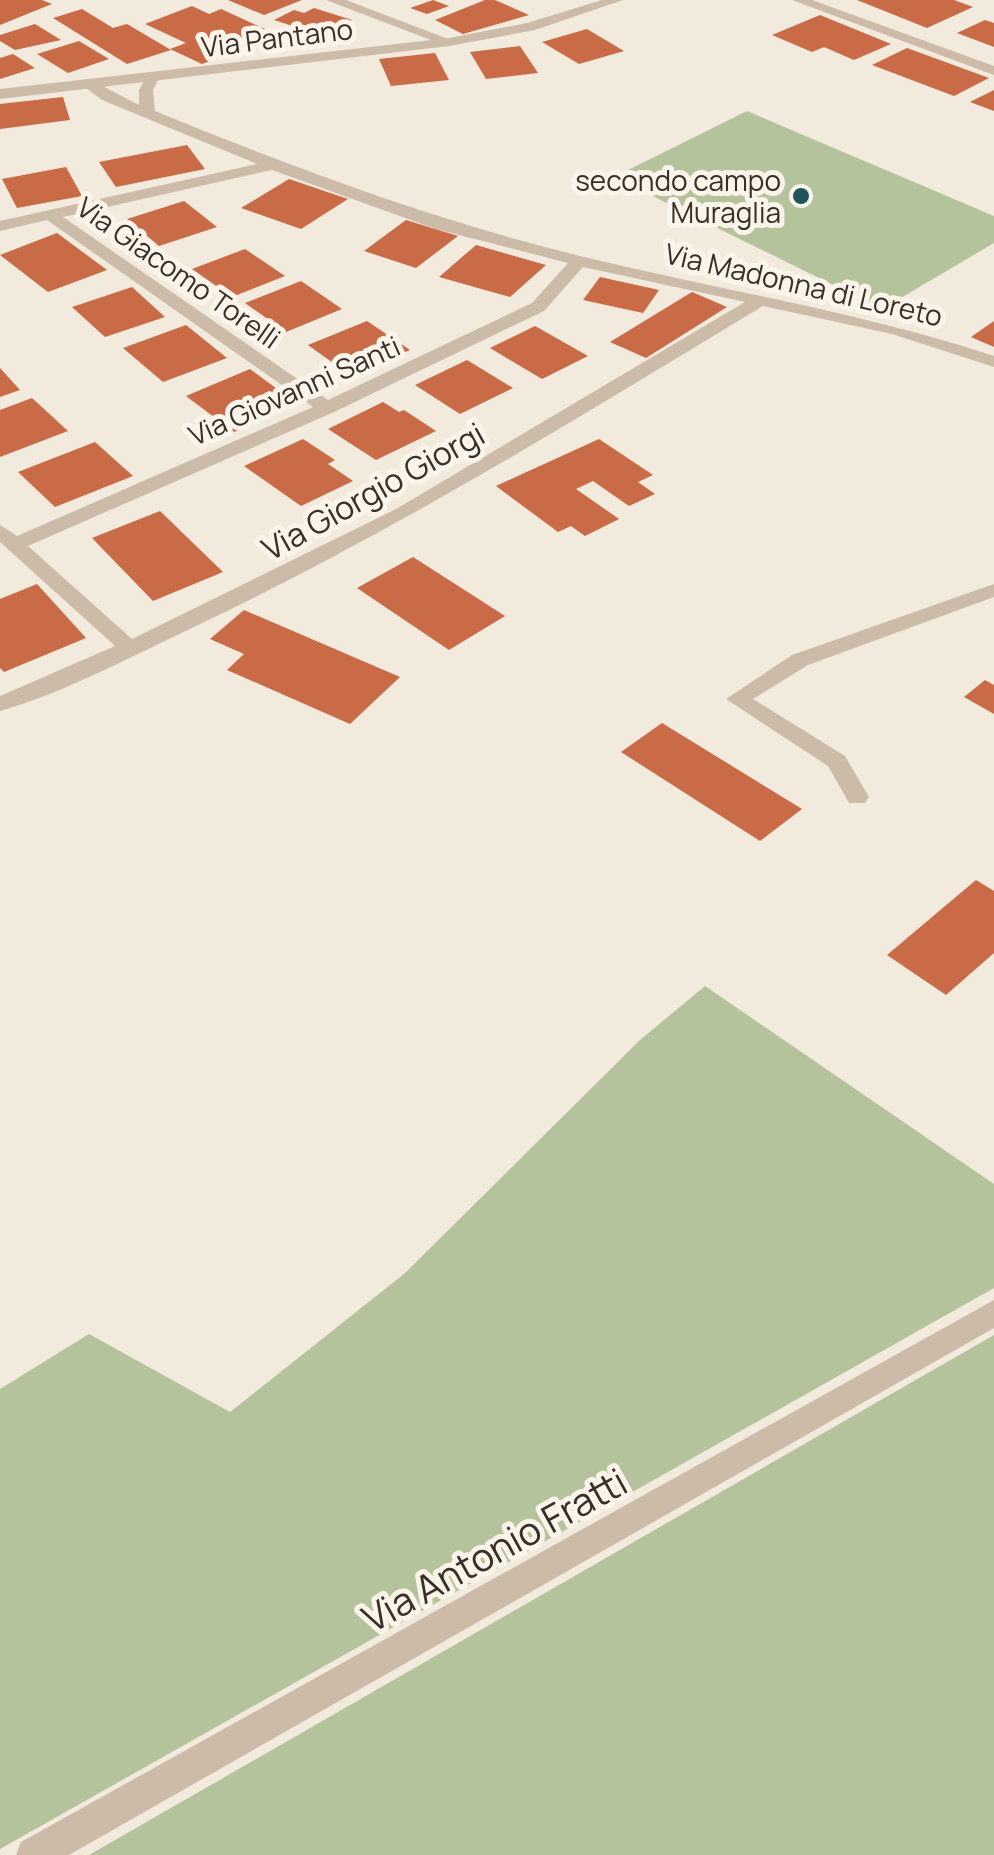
<svg xmlns="http://www.w3.org/2000/svg" width="994" height="1855" font-family="Manrope,sans-serif">
  <style>
    .green { fill: #b5c39d }
    .building { fill: #c96b46 }
    .lines { fill: none; stroke-linecap: round; stroke-linejoin: round }
    .service { fill: #ccbba9; fill-rule: evenodd }
    .minor { fill: #ccbba9; fill-rule: evenodd }
    .tertiary { fill: #ccbba9; fill-rule: evenodd }
    .poi-dot { fill: #1d555c; stroke: #fbf4eb; stroke-width: 4 }
    .labels { text-anchor: middle; dominant-baseline: central; stroke-width: 10; stroke-linejoin: round; paint-order: stroke }
    .far-street-label { font-size: 28px; fill: #392f29; stroke: #fbf4eb }
    .far-poi-label { font-size: 28px; fill: #392f29; stroke: #fbf4eb; text-anchor: end }
    .street-label { font-size: 32px; fill: #392f29; stroke: #fbf4eb }
    .near-street-label { font-size: 38px; fill: #392f29; stroke: #fbf4eb }
  </style>
  <rect width="100%" height="100%" fill="#f3eade"/>
  <g class="green">
    <path d="M747,111L994,216V243L882,309L614,177Z"/>
    <path d="M705,986L994,1184V1288L0,1849V1389L89,1334L230,1412L404,1274L640,1040Z"/>
    <path d="M994,1335V1855H89Z"/>
  </g>
  <g class="building">
    <path d="M0,0H42L52,4L0,25Z"/>
    <path d="M228,0H302L264,15Z"/>
    <path d="M433,0L449,6L427,14L410,8Z"/>
    <path d="M485,0H495L529,15L463,34L435,20Z"/>
    <path d="M857,0H954L973,7L927,28Z"/>
    <path d="M192,6L209,14L221,9L278,35L202,64L170,49L186,43L145,24Z"/>
    <path d="M314,8L352,20L341,26L355,30L336,40L274,20L294,10L304,13Z"/>
    <path d="M82,9L113,28L127,24L171,50L127,64L53,18Z"/>
    <path d="M820,15L891,44L854,60L824,47L812,52L772,35Z"/>
    <path d="M985,20L994,23V47L957,33Z"/>
    <path d="M35,24L61,40L15,50L0,41V35Z"/>
    <path d="M587,29L624,51L579,64L542,42Z"/>
    <path d="M79,41L109,59L68,73L37,54Z"/>
    <path d="M520,46L538,73L486,79L470,52Z"/>
    <path d="M907,48L989,78L954,96L872,65Z"/>
    <path d="M435,53L449,80L391,86L379,59Z"/>
    <path d="M13,54L35,68L0,79V58Z"/>
    <path d="M994,90V111L970,102Z"/>
    <path d="M63,97L70,120L0,129V104Z"/>
    <path d="M187,145L205,169L116,187L99,162Z"/>
    <path d="M66,167L82,196L17,208L2,179Z"/>
    <path d="M289,179L348,199L301,229L241,208Z"/>
    <path d="M184,201L217,227L159,246L127,219Z"/>
    <path d="M406,220L458,236L416,268L364,251Z"/>
    <path d="M57,233L107,270L48,292L0,255Z"/>
    <path d="M476,245L546,265L510,297L439,277Z"/>
    <path d="M245,249L285,276L232,297L192,269Z"/>
    <path d="M600,277L659,290L643,313L583,300Z"/>
    <path d="M301,281L342,309L286,332L245,303Z"/>
    <path d="M132,287L165,317L105,337L72,307Z"/>
    <path d="M692,292L727,307L646,358L610,342Z"/>
    <path d="M367,321L410,350L350,375L308,345Z"/>
    <path d="M994,321V347L971,337Z"/>
    <path d="M186,325L227,358L163,382L123,348Z"/>
    <path d="M535,326L588,356L542,379L490,348Z"/>
    <path d="M467,360L513,388L460,414L415,385Z"/>
    <path d="M0,368L20,390L0,397Z"/>
    <path d="M250,369L292,400L266,410L273,415L234,432L186,396Z"/>
    <path d="M32,398L68,431L0,457V410Z"/>
    <path d="M383,402L399,412L404,410L436,431L376,460L328,429Z"/>
    <path d="M303,439L335,460L328,464L353,481L301,506L244,466Z"/>
    <path d="M599,439L653,475L638,482L655,494L629,506L593,481L576,489L619,519L585,536L571,526L558,532L496,486Z"/>
    <path d="M95,442L133,476L55,507L18,472Z"/>
    <path d="M160,511L223,572L153,601L92,538Z"/>
    <path d="M413,557L505,616L449,650L357,588Z"/>
    <path d="M37,584L86,638L4,672L0,668V599Z"/>
    <path d="M244,610L400,677L350,724L227,670L244,654L210,639Z"/>
    <path d="M985,680L994,685V714L964,697Z"/>
    <path d="M662,723L802,809L760,841L621,752Z"/>
    <path d="M976,880L994,891V953L946,995L887,955Z"/>
  </g>
  <g class="lines">
    <path class="service" d="M994,584V597L808,665L753,699L845,756L869,797L865,803H849L828,766L726,699L792,655Z"/>
    <g class="minor">
      <path d="M326,0H346L456,42L444,45Z"/>
      <path d="M792,0H812L994,66V75Z"/>
      <path d="M153,72L160,76L153,90L155,111C294,168 433,220 580,256C719,290 857,311 994,356V367L892,334L763,306C576,419 392,533 194,627C136,654 62,694 0,711V696L115,646L0,542V525L17,536L313,407L47,220L0,231V221L257,164L102,100L81,84L93,81L139,105V90L148,73ZM272,170L436,229L568,263L532,303L328,400L63,217ZM583,267L745,302L396,509L132,639L28,546L334,412L544,311Z"/>
      <path d="M994,1300V1328L69,1855H16L21,1842Z"/>
    </g>
    <path class="tertiary" d="M602,0H623L535,30L449,46L0,99V89L449,38L527,23Z"/>
  </g>
  <circle class="poi-dot" cx="801" cy="196" r="10"/>
  <g class="labels">
    <g class="far-street-label">
      <text transform="translate(277 37) rotate(-7)">Via Pantano</text>
      <text transform="translate(179 272) rotate(35)">Via Giacomo Torelli</text>
      <text transform="translate(804 284) rotate(13)">Via Madonna di Loreto</text>
      <text transform="translate(294 390) rotate(-24)">Via Giovanni Santi</text>
    </g>
    <g class="far-poi-label">
      <text x="781" y="180">secondo campo<tspan x="781" dy="32">Muraglia</tspan></text>
    </g>
    <g class="street-label">
      <text transform="translate(373 491) rotate(-29)">Via Giorgio Giorgi</text>
    </g>
    <g class="near-street-label">
      <text transform="translate(494 1549) rotate(-29)">Via Antonio Fratti</text>
    </g>
  </g>
</svg>
